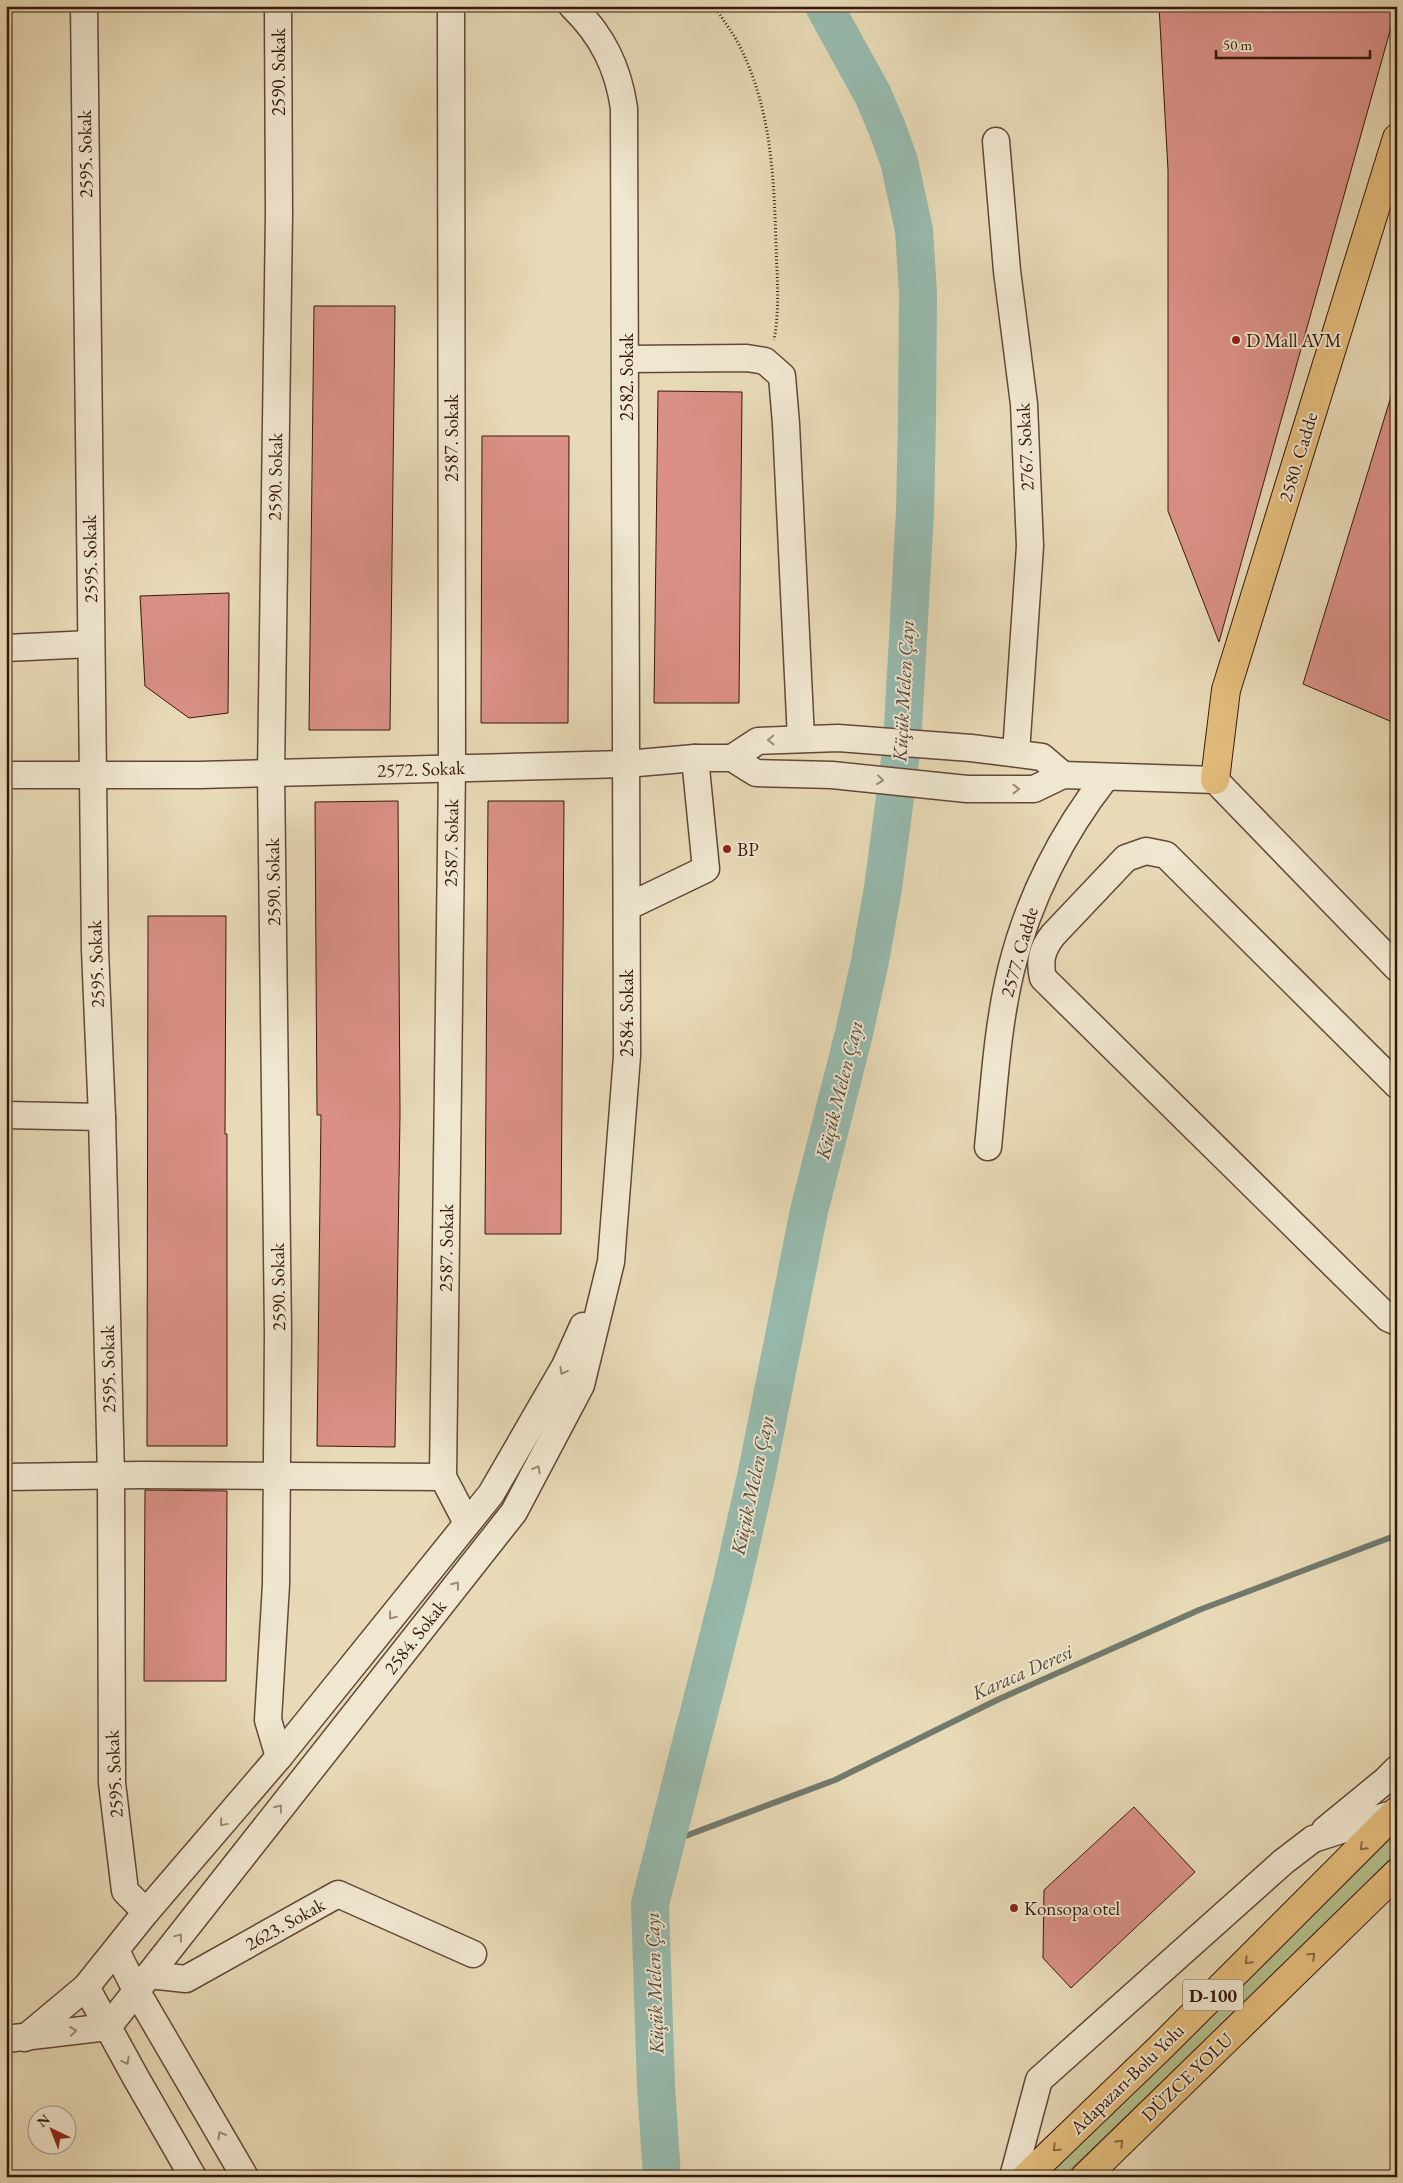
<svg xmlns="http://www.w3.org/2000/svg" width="1403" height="2183" font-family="'EB Garamond',serif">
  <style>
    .green { fill: #b5c08f; stroke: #766c4d }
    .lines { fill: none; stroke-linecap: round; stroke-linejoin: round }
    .stream { stroke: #717a6d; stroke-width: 6 }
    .river { stroke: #97bbaf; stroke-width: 38 }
    .building { fill: #da9087; stroke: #37180b }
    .minor-casing { stroke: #634836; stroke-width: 29 }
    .major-casing { stroke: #37180b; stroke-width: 30 }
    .highway-casing { stroke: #37180b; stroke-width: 30 }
    .path { stroke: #37180b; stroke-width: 3; stroke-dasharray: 1 2.5; stroke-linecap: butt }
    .minor { stroke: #f0e7d0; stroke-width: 26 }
    .major { stroke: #e4bd7c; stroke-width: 28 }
    .highway { stroke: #e4bd7c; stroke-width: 28 }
    .oneway { stroke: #9d8a77 }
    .oneway2 { stroke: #8e6a44 }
    .poi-dot { fill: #8f2418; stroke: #f0e7d0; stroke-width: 2 }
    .labels { text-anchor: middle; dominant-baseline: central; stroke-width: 4; stroke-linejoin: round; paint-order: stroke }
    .shield { fill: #f0e7d0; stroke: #6e5646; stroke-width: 1 }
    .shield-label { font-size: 18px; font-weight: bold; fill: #37180b }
    .street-label { font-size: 19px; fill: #37180b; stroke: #f0e7d0 }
    .poi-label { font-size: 19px; fill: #37180b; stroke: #f0e7d0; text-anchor: start }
    .water-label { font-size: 20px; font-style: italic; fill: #54493c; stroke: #f0e7d0 }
  </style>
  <rect width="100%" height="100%" fill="#e8dab7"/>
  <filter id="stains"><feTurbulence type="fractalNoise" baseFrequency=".004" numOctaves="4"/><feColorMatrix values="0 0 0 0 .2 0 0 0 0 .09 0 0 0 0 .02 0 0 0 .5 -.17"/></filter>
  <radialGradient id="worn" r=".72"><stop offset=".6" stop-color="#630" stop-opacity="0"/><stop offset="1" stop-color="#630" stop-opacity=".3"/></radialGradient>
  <path class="green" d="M1397,1831V1852L1322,1927L1063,2177H1046Z"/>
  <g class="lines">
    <path class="stream" d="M664,1844L835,1780L997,1700L1199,1610L1397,1535"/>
    <path class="river" d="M662,2177L656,2086L650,1904L732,1583L756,1477L809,1211L854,1033L870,961L883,888L902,745L915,512L917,419L918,293L914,230L899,161L887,128L873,95L824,6"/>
  </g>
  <g class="building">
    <path d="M1159,6H1397L1219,642L1168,511V170Z"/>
    <path d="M314,306H395L390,730H309Z"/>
    <path d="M1393,390H1397V724L1303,684Z"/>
    <path d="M658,391L742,392L739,703H654Z"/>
    <path d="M482,436H569L568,723H481Z"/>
    <path d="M229,593L228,713L189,718L145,686L140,596Z"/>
    <path d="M398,801L400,1114L395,1447L317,1446L321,1115H317L315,802Z"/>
    <path d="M488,801H564L561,1234H485Z"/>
    <path d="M148,916H226L225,1134H227V1446H147Z"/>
    <path d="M145,1490L227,1491L226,1681H144Z"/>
    <path d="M1134,1807L1195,1872L1071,1988L1043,1958L1044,1890Z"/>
  </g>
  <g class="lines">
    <defs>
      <g id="minor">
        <path d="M84,6L95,950L102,1117L111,1476L112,1783L125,1891L146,1912"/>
        <path d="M278,6L279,214L271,774L278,1333L276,1584L268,1720L279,1757"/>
        <path d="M451,6L452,768L443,1477L467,1523"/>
        <path d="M996,141L1007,271L1024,404L1030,546L1016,753"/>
        <path d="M626,359L747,358L765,361L782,376L786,424L801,739"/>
        <path d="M6,648L91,644"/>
        <path d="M732,758L758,741L838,738L971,748L1042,757L1063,775"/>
        <path d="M6,775H199L626,764L695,758H732L756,773L832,775L967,789H1034L1063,775L1215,780L1397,968"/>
        <path d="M627,907L706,869L695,758"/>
        <path d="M1397,1085L1166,855L1146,851L1126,858L1053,935C1042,949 1039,961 1043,978L1388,1318L1397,1322"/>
        <path d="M6,1115L102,1117"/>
        <path d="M988,1147C994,1088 997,1028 1011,970C1028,900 1062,833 1106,777"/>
        <path d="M6,1477L143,1475L443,1477"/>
        <path d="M1325,1830L1386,1780L1397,1769"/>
        <path d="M116,1951L137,1992L245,2177"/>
        <path d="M149,1975L186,1979L338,1894L473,1954"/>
        <path d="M86,1987L136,2078L193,2177"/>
        <path d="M25,2038L86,1987L146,1912L279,1757L491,1494L565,1366L583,1326"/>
        <path d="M6,2039L108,2027L514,1512L581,1385L611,1262L627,1056L624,108C618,67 602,35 572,6"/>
        <path d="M1013,2177L1039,2080L1283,1862L1313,1839L1395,1813"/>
      </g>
      <path id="major" d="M1215,780L1226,690L1397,138"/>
      <g id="highway">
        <path d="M1026,2177L1160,2048L1397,1811"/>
        <path d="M1085,2177L1397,1873"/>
      </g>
    </defs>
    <use href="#minor" class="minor-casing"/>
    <use href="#major" class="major-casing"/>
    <use href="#highway" class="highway-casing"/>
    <path class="path" d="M714,6C722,18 730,29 737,41C771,105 774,175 776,245C777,277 780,308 774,340"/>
    <use href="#minor" class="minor"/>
    <use href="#major" class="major"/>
    <use href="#highway" class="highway"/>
  </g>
  <defs><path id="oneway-chevron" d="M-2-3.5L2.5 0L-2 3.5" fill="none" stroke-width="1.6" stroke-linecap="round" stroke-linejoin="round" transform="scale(1.25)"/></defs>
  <g class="oneway">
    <use href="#oneway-chevron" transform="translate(771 740) rotate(179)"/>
    <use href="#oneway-chevron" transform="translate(880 780) rotate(6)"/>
    <use href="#oneway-chevron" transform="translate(1016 789)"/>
    <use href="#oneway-chevron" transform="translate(563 1371) rotate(119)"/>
    <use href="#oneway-chevron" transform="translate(537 1469) rotate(-62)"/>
    <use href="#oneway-chevron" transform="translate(456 1585) rotate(-52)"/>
    <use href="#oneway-chevron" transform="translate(392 1616) rotate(129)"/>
    <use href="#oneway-chevron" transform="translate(279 1808) rotate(-52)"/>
    <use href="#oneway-chevron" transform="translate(223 1823) rotate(130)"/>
    <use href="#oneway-chevron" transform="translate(179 1937) rotate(-53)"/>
    <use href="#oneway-chevron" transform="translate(73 2031) rotate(-7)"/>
    <use href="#oneway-chevron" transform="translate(126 2061) rotate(61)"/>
    <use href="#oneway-chevron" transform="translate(221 2135) rotate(-120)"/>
  </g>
  <g class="oneway2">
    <use href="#oneway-chevron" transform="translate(1363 1847) rotate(135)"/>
    <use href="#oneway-chevron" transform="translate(1312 1956) rotate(-44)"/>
    <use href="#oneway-chevron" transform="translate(1248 1961) rotate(135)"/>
    <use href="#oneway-chevron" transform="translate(1120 2143) rotate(-44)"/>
    <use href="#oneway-chevron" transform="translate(1056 2148) rotate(136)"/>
  </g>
  <g class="poi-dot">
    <circle cx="1236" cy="340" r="5"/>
    <circle cx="727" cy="849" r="5"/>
    <circle cx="1014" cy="1908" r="5"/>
  </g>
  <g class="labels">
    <rect class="shield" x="1183" y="1979.5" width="60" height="31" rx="4"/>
    <g class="shield-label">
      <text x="1213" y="1995">D-100</text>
    </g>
    <g class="street-label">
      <text transform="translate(278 72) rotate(-90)">2590. Sokak</text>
      <text transform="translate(85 154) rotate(-91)">2595. Sokak</text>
      <text transform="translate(626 377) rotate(-90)">2582. Sokak</text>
      <text transform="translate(451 438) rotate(-90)">2587. Sokak</text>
      <text transform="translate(1025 447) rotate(-93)">2767. Sokak</text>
      <text transform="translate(1298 457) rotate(-73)">2580. Cadde</text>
      <text transform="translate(275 477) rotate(-89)">2590. Sokak</text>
      <text transform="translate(90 559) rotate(-91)">2595. Sokak</text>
      <text transform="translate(421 769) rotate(-2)">2572. Sokak</text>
      <text transform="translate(451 843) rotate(-89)">2587. Sokak</text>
      <text transform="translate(273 882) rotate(-91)">2590. Sokak</text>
      <text transform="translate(1019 952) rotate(-74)">2577. Cadde</text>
      <text transform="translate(96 964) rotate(-92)">2595. Sokak</text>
      <text transform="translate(626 1013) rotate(-90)">2584. Sokak</text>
      <text transform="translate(446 1248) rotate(-89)">2587. Sokak</text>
      <text transform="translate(278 1287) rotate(-91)">2590. Sokak</text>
      <text transform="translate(108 1369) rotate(-91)">2595. Sokak</text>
      <text transform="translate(415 1637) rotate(-52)">2584. Sokak</text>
      <text transform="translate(114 1774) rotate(-93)">2595. Sokak</text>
      <text transform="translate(285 1924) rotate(-29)">2623. Sokak</text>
      <text transform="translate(1187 2077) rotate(-44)">DÜZCE YOLU</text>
      <text transform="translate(1127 2079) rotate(-44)">Adapazarı-Bolu Yolu</text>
    </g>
    <g class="poi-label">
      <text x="1246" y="340">D Mall AVM</text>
      <text x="737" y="849">BP</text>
      <text x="1024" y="1908">Konsopa otel</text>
    </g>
    <g class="water-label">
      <text transform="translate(903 691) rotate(-87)">Küçük Melen Çayı</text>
      <text transform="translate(839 1090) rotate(-76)">Küçük Melen Çayı</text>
      <text transform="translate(752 1485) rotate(-78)">Küçük Melen Çayı</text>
      <text transform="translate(1022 1672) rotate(-24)">Karaca Deresi</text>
      <text transform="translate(654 1983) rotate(-92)">Küçük Melen Çayı</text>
    </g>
  </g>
  <rect width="1403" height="2183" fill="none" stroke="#e8dab7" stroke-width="25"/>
  <rect x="8" y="8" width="1388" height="2168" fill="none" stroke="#37180b" stroke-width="2.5"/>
  <rect x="12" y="12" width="1378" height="2158" fill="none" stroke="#37180b"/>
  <g transform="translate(52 2130) rotate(317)"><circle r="24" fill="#f0e7d0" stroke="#a69481"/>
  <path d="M0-4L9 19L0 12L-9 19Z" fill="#8f2418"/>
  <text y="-8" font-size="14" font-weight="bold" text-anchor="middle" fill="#37180b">N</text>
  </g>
  <path d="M1216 50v8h154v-8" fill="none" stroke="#37180b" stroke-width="2.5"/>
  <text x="1223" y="50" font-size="15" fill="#37180b" stroke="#f0e7d0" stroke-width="4" paint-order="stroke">50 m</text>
  <rect width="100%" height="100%" filter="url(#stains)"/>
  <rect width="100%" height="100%" fill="url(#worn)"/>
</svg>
